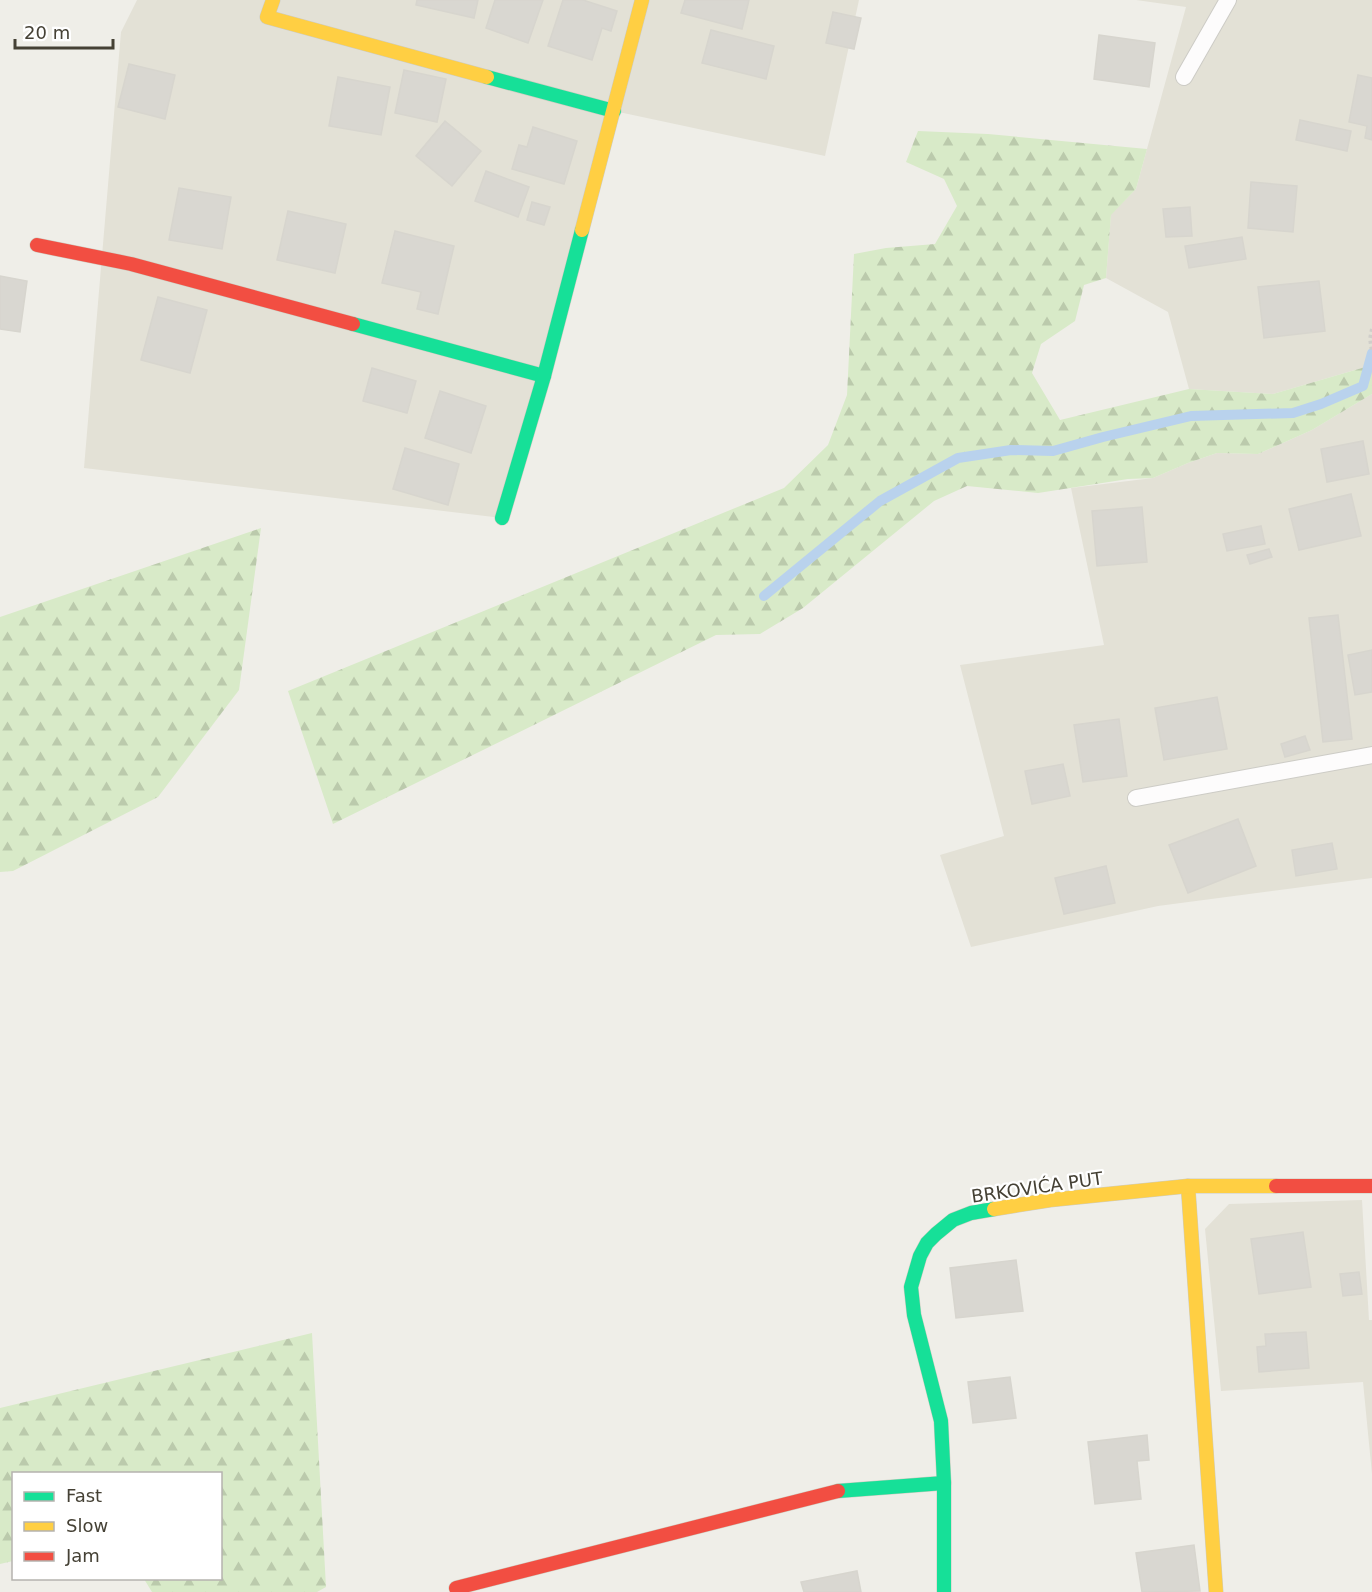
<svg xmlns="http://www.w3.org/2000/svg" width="1372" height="1592" font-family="'DejaVu Sans',sans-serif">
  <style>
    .residential { fill: #e3e1d6 }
    .forest { fill: url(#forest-firs) }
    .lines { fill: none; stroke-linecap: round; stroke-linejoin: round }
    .stream { stroke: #b9d2ed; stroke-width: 10 }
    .building { fill: #d9d7d1; stroke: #d7d5ce; stroke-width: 1.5 }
    .lane-casing { stroke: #cdccc6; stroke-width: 18 }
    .fast-casing { stroke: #ceccc0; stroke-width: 15 }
    .slow-casing { stroke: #ceccc0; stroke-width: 15 }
    .jam-casing { stroke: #ceccc0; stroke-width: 15 }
    .path { stroke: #d0ceca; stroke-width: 4; stroke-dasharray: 3 3; stroke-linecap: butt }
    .lane { stroke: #fdfcfc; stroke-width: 16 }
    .fast { stroke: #16e098; stroke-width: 14 }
    .slow { stroke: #ffcf43; stroke-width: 14 }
    .jam { stroke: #f24e42; stroke-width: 14 }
    .labels { text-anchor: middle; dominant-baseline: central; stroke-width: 4.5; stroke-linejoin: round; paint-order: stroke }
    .street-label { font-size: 18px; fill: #454135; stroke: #fff }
  </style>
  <defs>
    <pattern id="forest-firs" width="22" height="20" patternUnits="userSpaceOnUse" patternTransform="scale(1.5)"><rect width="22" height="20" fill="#d8eac8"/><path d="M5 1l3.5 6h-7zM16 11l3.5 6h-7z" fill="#bbcaac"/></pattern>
  </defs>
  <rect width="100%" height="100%" fill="#efeee8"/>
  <g class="residential">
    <path d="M137,0H859L825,156L614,111L502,518L84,468L121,32Z"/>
    <path d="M1136,0H1372V365L1273,394L1189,389L1168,312L1106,278L1111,214L1136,189L1186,7Z"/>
    <path d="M1372,394V878L1158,906L971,947L940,855L1004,836L960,665L1104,645L1071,488L1153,478L1188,463L1217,453L1258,454L1312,430Z"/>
    <path d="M1362,1200L1369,1320H1372V1474L1363,1382L1221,1391L1205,1229L1229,1204Z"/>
  </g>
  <g class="forest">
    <path d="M918,131L988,134L1147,149L1136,189L1111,215L1106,278L1084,285L1075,321L1041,344L1032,373L1060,420L1189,389L1273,394L1372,365V394L1312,430L1258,454L1217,453L1188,463L1153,478L1128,479L1038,493L967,486L934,501L803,608L760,634L716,635L333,824L288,691L784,488L828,445L847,395L854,254L886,248L935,244L957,206L944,179L906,162Z"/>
    <path d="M261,528L239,690L158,797L13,871L0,872V617Z"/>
    <path d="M312,1333L326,1587L317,1592H152L144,1579L220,1578V1474H14L13,1561L0,1564V1408Z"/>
  </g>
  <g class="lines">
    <path class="stream" d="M764,596L880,501L958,458L1011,450L1053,451L1103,437L1191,416L1293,413L1321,404L1363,386L1372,353"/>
  </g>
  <g class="building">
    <path d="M417,0H478L474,18L416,5Z"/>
    <path d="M495,0H543L528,43L486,28Z"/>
    <path d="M563,0H583L617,11L611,31L602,28L592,60L548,46Z"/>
    <path d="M685,0H749L742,29L681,13Z"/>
    <path d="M833,12L861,18L854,49L826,43Z"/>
    <path d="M711,30L774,46L766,79L702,63Z"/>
    <path d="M1099,35L1155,43L1149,87L1094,79Z"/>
    <path d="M129,64L175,75L165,119L118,107Z"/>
    <path d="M404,70L446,79L437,122L395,113Z"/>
    <path d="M1358,75L1372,78V140L1365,138L1367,126L1349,122Z"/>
    <path d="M338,77L390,87L381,135L329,126Z"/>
    <path d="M1300,120L1351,131L1347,151L1296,140Z"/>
    <path d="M445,121L481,151L452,186L416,156Z"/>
    <path d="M533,127L577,141L564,184L512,169L519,145L527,147Z"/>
    <path d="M486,171L529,187L518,217L475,201Z"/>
    <path d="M1251,182L1297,186L1293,232L1248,228Z"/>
    <path d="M179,188L231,197L222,249L169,240Z"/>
    <path d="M532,202L550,207L544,225L527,220Z"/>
    <path d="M1190,207L1192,236L1166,237L1163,209Z"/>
    <path d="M288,211L346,224L335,273L277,260Z"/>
    <path d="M395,231L454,246L438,314L417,309L421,292L382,283Z"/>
    <path d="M1242,237L1246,259L1189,268L1185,246Z"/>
    <path d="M0,276L27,281L20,332L0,329Z"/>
    <path d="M1319,281L1325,331L1264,338L1258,287Z"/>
    <path d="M158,297L207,310L190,373L141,360Z"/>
    <path d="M372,368L416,381L407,413L363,401Z"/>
    <path d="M440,391L486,406L471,453L425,438Z"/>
    <path d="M1363,441L1369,474L1327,482L1321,449Z"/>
    <path d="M405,448L459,464L448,505L393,489Z"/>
    <path d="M1351,494L1361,536L1299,550L1289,509Z"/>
    <path d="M1142,507L1147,562L1097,566L1092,511Z"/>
    <path d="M1261,526L1265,544L1227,551L1223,534Z"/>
    <path d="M1269,549L1272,557L1250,564L1247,555Z"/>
    <path d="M1338,615L1352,739L1323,742L1309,618Z"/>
    <path d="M1372,650V692L1355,695L1348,655Z"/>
    <path d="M1217,697L1227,749L1164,760L1155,708Z"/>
    <path d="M1119,719L1127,776L1083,782L1074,725Z"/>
    <path d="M1305,736L1310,750L1285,757L1281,744Z"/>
    <path d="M1063,764L1070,796L1032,804L1025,771Z"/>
    <path d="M1238,819L1256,866L1188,893L1169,845Z"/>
    <path d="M1332,843L1337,869L1296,876L1292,850Z"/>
    <path d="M1106,866L1115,903L1064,914L1055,878Z"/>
    <path d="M1303,1232L1311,1287L1259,1294L1251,1239Z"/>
    <path d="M1016,1260L1023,1311L956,1318L950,1268Z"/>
    <path d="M1359,1272L1362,1294L1343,1296L1340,1274Z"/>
    <path d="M1306,1332L1309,1368L1259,1372L1257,1347L1266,1346L1265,1334Z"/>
    <path d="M1010,1377L1016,1418L973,1423L968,1382Z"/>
    <path d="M1147,1435L1149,1460L1137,1461L1141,1499L1095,1504L1088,1442Z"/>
    <path d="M1194,1545L1200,1591L1142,1592L1136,1553Z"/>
    <path d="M857,1571L861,1592H804L801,1582Z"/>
  </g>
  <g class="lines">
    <defs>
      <g id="lane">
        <path d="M1184,77L1228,0"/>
        <path d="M1136,798L1372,755"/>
      </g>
      <g id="fast">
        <path d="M487,77L614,111"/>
        <path d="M353,324L544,376"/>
        <path d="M502,518L544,376L582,230"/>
        <path d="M838,1491L944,1483"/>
        <path d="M944,1592V1483L941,1421L914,1315L911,1287L920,1256L927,1243L936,1234L953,1220L971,1213L994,1209"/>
      </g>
      <g id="slow">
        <path d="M273,0L267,17L487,77"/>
        <path d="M582,230L642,0"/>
        <path d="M1188,1186L1216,1592"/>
        <path d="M994,1209L1050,1200L1188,1186H1276"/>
      </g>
      <g id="jam">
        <path d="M37,245L131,264L353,324"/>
        <path d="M1276,1186H1372"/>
        <path d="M456,1588L838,1491"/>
      </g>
    </defs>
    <use href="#lane" class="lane-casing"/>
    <use href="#fast" class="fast-casing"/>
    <use href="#slow" class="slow-casing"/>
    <use href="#jam" class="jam-casing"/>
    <path class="path" d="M1372,329L1370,339L1372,351"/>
    <use href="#lane" class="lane"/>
    <use href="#fast" class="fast"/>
    <use href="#slow" class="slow"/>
    <use href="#jam" class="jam"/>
  </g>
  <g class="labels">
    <g class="street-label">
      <text transform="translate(1037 1187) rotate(-8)">BRKOVIĆA PUT</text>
    </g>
  </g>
  <rect x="12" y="1472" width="210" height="108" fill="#ffffff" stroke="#b5b3ae" stroke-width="1.5"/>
  <rect x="24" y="1492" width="30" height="9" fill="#16e098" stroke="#b5b3ae" stroke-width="1.5"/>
  <text x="66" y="1502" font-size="18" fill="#454135">Fast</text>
  <rect x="24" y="1522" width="30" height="9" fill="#ffcf43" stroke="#b5b3ae" stroke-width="1.5"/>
  <text x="66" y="1532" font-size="18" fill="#454135">Slow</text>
  <rect x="24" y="1552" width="30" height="9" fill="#f24e42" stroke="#b5b3ae" stroke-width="1.5"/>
  <text x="66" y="1562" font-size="18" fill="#454135">Jam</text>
  <path d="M15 39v9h98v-9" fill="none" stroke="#454135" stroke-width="3"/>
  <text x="24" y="39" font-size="18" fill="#454135" stroke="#ffffff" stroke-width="4.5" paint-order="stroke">20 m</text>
</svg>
